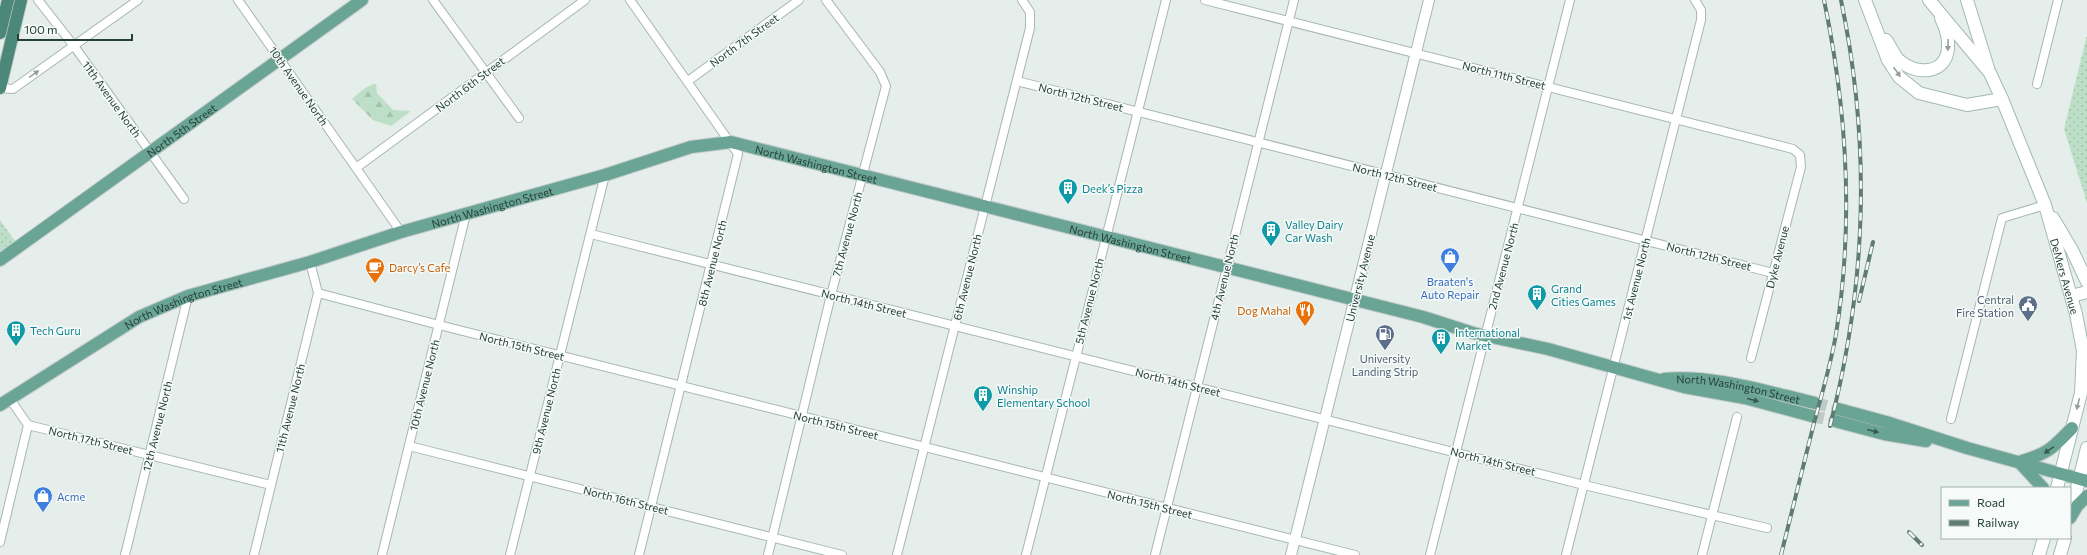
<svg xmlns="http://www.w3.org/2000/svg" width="2087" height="555" font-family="Commissioner,sans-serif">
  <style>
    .grass { fill: url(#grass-dots) }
    .forest { fill: url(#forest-firs) }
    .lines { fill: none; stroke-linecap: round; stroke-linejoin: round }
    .primary-tunnel { stroke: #becbc6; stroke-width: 12; stroke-dasharray: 12 6; stroke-linecap: butt }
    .minor-casing { stroke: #a7b7b1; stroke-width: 10 }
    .tertiary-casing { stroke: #a7b7b1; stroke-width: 12 }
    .secondary-casing { stroke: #a3bab2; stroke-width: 14 }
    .primary-casing { stroke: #c2cac7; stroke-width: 14 }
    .trunk-casing { stroke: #c2cac7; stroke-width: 14 }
    .minor { stroke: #fff; stroke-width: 8 }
    .tertiary { stroke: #fff; stroke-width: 10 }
    .secondary { stroke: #fff; stroke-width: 12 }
    .primary { stroke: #6aa494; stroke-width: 12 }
    .trunk { stroke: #4c887a; stroke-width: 12 }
    .rail-casing { stroke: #5f7c74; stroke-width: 4 }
    .rail { stroke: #f6faf8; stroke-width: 2.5; stroke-dasharray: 8; stroke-linecap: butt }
    .oneway { fill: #92a09c }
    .oneway2 { fill: #365a4f }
    .labels { text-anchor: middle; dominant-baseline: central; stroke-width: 3; stroke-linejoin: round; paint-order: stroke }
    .street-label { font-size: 11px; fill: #244138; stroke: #f6faf8 }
    .culture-label { font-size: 11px; fill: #0d838f; stroke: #f6faf8; text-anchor: start }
    .food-label { font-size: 11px; fill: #c56008; stroke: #f6faf8; text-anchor: start }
    .shop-label { font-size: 11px; fill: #366cbe; stroke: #f6faf8 }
    .service-label { font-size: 11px; fill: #4e5e75; stroke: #f6faf8; text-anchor: end }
  </style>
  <defs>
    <pattern id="grass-dots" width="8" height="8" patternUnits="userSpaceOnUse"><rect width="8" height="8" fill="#bedfc7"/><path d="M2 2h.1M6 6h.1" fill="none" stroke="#a3c1ac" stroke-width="1.8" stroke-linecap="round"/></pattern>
    <pattern id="forest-firs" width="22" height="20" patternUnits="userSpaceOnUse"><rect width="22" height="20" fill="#bedfc7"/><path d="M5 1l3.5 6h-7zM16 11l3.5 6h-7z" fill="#a3c1ac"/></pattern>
  </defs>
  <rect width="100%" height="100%" fill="#e5eeea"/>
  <g class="grass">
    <path d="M2087,35V203L2064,129Z"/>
    <path d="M0,220L15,241L0,251Z"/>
  </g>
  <path class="forest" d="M373,84H376L377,93L393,110L411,111L391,126L373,120L352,99L365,88Z"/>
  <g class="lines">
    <g class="primary-tunnel">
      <path d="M1815,403L1838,409"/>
      <path d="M1812,416L1835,421"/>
    </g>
    <defs>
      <g id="minor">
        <path d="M38,0L74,46L184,199"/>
        <path d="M238,0L401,232"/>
        <path d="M433,0L519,118"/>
        <path d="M630,0L738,154L639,555"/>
        <path d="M1205,0L1793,149L1800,155L1801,167L1751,358"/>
        <path d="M688,81L799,0"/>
        <path d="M1017,81L1773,273"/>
        <path d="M2037,84L2058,0"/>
        <path d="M0,88L13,89L138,0"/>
        <path d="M356,168L585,0"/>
        <path d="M591,234L1584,485L1767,528"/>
        <path d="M318,293L439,325L1355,555"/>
        <path d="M1951,419L2002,218L2045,205"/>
        <path d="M28,425L271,485"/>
        <path d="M409,446L842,555"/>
        <path d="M0,542L28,425L10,399"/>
        <path d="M125,555L188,296"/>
        <path d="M254,555L318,293L310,262"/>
        <path d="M382,555L466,214"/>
        <path d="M510,555L605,175"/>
        <path d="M768,555L831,295L886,86L880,72L826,0"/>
        <path d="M897,555L1030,28V12L1022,0"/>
        <path d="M1026,555L1166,0"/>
        <path d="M1155,555L1294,0"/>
        <path d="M1430,555L1570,0"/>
        <path d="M1566,555L1701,20V10L1695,0"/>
        <path d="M1702,555L1737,417"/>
      </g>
      <path id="tertiary" d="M1291,555L1429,0"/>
      <g id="secondary">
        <path d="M1865,0L1888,60L1899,77L1919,93L1967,105L2002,99"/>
        <path id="s1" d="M1929,0L1990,73L2002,99L2045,205L2076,314L2083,351L2081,393L2057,488"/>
        <path d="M1967,0L1988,68"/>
        <path d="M1886,40C1891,47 1894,56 1900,61C1916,75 1945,75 1948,49C1949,38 1946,28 1941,18"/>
        <path d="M2053,218L2072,250L2087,282"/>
        <path d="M2071,296L2087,292"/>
        <path d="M2070,516L2087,448"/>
        <path d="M2039,555L2044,538"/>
        <path d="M2060,555L2065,538"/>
      </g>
      <g id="primary">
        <path id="s2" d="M0,260L362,0"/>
        <path id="s3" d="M1664,379C1712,374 1768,392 1815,403"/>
        <path id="s4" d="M0,405L139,317L188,296L310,262L401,232L605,175L691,147L731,142L1423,317L1473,333L1548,349L1684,387L1745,398L1812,416"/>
        <path d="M1838,409L1886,422L1967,448L2087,481"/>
        <path d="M1835,421L1884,434L1926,441"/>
        <path d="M2019,462C2047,454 2052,449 2072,428"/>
        <path d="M2020,463L2043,488"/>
        <path d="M2070,518L2077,506L2087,496"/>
      </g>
      <g id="trunk">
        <path d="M0,33L8,0"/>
        <path d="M0,88L21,0"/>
      </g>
    </defs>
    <use href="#minor" class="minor-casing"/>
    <use href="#tertiary" class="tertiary-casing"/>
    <use href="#secondary" class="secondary-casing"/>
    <use href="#primary" class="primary-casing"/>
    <use href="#trunk" class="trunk-casing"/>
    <use href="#minor" class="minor"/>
    <use href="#tertiary" class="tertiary"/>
    <use href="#secondary" class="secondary"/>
    <use href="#primary" class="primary"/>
    <use href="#trunk" class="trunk"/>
    <defs>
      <g id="rail">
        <path d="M1859,301L1873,242"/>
        <path d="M1830,426C1867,283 1871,144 1841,0"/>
        <path d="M1909,532L1922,545"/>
        <path d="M1781,555C1792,511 1803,467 1814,423C1822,393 1831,364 1836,334C1854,223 1847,110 1824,0"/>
      </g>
    </defs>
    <use href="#rail" class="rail-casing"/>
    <use href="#rail" class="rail"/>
  </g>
  <defs><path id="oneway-solid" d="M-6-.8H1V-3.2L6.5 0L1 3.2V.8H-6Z"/></defs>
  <g class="oneway">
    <use href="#oneway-solid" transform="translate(1948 45) rotate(92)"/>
    <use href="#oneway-solid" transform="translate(1897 72) rotate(55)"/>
    <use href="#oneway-solid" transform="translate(34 74) rotate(-35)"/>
    <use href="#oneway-solid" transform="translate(2078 404) rotate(104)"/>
  </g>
  <g class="oneway2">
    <use href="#oneway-solid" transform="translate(1753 400) rotate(15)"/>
    <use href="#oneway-solid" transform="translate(1873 431) rotate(14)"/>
    <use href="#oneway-solid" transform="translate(2049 450) rotate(145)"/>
  </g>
  <defs>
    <symbol id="building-pin" viewBox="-11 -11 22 30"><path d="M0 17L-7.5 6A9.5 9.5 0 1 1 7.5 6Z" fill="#0f9aa8" stroke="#f6faf8"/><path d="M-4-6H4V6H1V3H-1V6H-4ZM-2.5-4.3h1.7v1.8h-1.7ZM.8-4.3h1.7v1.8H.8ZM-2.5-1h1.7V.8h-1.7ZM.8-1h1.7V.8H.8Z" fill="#fff"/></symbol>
    <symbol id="shop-pin" viewBox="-11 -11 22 30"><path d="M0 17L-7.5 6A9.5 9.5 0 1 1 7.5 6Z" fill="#3f7fe0" stroke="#f6faf8"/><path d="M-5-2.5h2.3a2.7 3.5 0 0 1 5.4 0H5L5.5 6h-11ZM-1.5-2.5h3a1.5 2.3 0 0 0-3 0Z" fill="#fff"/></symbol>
    <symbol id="cafe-pin" viewBox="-11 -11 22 30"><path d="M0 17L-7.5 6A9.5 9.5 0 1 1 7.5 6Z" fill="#e8710a" stroke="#f6faf8"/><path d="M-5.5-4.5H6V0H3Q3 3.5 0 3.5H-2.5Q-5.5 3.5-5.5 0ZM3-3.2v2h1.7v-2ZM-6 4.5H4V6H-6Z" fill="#fff"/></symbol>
    <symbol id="civic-pin" viewBox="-11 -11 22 30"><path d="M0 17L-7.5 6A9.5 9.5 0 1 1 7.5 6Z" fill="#5c6f8a" stroke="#f6faf8"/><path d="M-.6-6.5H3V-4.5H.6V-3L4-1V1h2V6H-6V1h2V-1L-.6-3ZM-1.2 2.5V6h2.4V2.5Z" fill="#fff"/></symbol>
    <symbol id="restaurant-pin" viewBox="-11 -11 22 30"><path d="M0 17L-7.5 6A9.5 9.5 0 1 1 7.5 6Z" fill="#e8710a" stroke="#f6faf8"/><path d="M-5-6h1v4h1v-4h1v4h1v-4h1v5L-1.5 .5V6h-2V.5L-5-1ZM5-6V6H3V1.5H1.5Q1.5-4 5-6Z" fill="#fff"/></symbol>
    <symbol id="fuel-pin" viewBox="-11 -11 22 30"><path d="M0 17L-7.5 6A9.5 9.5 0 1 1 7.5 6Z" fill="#5c6f8a" stroke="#f6faf8"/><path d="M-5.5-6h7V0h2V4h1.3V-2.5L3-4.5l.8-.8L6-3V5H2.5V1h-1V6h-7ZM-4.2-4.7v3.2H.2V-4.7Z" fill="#fff"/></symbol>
  </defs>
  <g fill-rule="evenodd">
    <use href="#building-pin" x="1057" y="177" width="22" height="30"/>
    <use href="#building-pin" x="1260" y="219" width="22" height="30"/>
    <use href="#shop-pin" x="1439" y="246" width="22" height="30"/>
    <use href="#cafe-pin" x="364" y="256" width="22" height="30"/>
    <use href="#building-pin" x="1526" y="283" width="22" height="30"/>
    <use href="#civic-pin" x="2017" y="294" width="22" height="30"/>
    <use href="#restaurant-pin" x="1294" y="299" width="22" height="30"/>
    <use href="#building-pin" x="5" y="319" width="22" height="30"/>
    <use href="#fuel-pin" x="1374" y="323" width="22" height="30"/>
    <use href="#building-pin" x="1430" y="327" width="22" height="30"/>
    <use href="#building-pin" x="972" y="384" width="22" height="30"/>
    <use href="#shop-pin" x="32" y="485" width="22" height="30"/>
  </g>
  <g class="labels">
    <g class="street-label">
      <text transform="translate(744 40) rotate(-36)">North 7th Street</text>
      <text transform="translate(1504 75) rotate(14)">North 11th Street</text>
      <text transform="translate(470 84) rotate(-37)">North 6th Street</text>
      <text transform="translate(299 86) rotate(55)">10th Avenue North</text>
      <text transform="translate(1081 97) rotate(14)">North 12th Street</text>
      <text transform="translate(112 99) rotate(54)">11th Avenue North</text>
      <text stroke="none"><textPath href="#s2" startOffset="223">North 5th Street</textPath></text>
      <text stroke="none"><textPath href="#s4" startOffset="871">North Washington Street</textPath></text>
      <text transform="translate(1395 177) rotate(14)">North 12th Street</text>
      <text stroke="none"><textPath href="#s4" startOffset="535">North Washington Street</textPath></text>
      <text transform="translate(847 234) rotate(-75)">7th Avenue North</text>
      <text stroke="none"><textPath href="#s4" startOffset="1195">North Washington Street</textPath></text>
      <text transform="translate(1709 256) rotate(14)">North 12th Street</text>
      <text transform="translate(1777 257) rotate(-76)">Dyke Avenue</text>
      <text transform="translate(712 263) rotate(-76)">8th Avenue North</text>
      <text transform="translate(1503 266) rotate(-75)">2nd Avenue North</text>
      <text stroke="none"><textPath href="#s1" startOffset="312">DeMers Avenue</textPath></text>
      <text transform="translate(967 277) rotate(-76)">6th Avenue North</text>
      <text transform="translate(1224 277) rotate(-76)">4th Avenue North</text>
      <text transform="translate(1360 278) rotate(-76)">University Avenue</text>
      <text transform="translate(1636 279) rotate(-76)">1st Avenue North</text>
      <text transform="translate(1089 301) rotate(-76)">5th Avenue North</text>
      <text transform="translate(864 303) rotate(14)">North 14th Street</text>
      <text stroke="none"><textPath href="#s4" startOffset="211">North Washington Street</textPath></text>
      <text transform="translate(522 346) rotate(14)">North 15th Street</text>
      <text transform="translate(1178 382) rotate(14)">North 14th Street</text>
      <text transform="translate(424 385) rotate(-76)">10th Avenue North</text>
      <text stroke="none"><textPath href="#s3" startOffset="75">North Washington Street</textPath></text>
      <text transform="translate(290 408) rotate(-76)">11th Avenue North</text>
      <text transform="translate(546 411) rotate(-76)">9th Avenue North</text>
      <text transform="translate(836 425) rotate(14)">North 15th Street</text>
      <text transform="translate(157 426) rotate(-76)">12th Avenue North</text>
      <text transform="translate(91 440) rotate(14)">North 17th Street</text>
      <text transform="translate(1493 461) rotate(14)">North 14th Street</text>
      <text transform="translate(626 500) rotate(14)">North 16th Street</text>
      <text transform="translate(1150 504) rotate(14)">North 15th Street</text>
    </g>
    <g class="culture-label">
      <text x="1082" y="188">Deek’s Pizza</text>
      <text x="1285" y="224">Valley Dairy<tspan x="1285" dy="13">Car Wash</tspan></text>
      <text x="1551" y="288">Grand<tspan x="1551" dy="13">Cities Games</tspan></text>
      <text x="30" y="330">Tech Guru</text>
      <text x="1455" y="332">International<tspan x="1455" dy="13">Market</tspan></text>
      <text x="997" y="389">Winship<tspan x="997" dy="13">Elementary School</tspan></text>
    </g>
    <g class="food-label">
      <text x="389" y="267">Darcy’s Cafe</text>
      <text x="1291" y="310" text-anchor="end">Dog Mahal</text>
    </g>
    <g class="shop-label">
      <text x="1450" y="281">Braaten's<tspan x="1450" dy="13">Auto Repair</tspan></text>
      <text x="57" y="496" text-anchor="start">Acme</text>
    </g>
    <g class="service-label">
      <text x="2014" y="299">Central<tspan x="2014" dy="13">Fire Station</tspan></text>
      <text x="1385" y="358" text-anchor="middle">University<tspan x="1385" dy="13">Landing Strip</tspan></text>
    </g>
  </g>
  <rect x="1941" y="487" width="130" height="52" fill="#f6faf8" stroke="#a2b0ab"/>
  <rect x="1949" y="500" width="20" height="6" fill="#6aa494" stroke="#a2b0ab"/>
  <text x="1977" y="507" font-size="12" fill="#244138">Road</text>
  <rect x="1949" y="520" width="20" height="6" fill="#5f7c74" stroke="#a2b0ab"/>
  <text x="1977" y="527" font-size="12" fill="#244138">Railway</text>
  <path d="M18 34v6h114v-6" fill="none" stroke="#244138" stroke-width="2"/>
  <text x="24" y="34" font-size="12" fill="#244138" stroke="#f6faf8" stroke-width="3" paint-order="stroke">100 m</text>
</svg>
